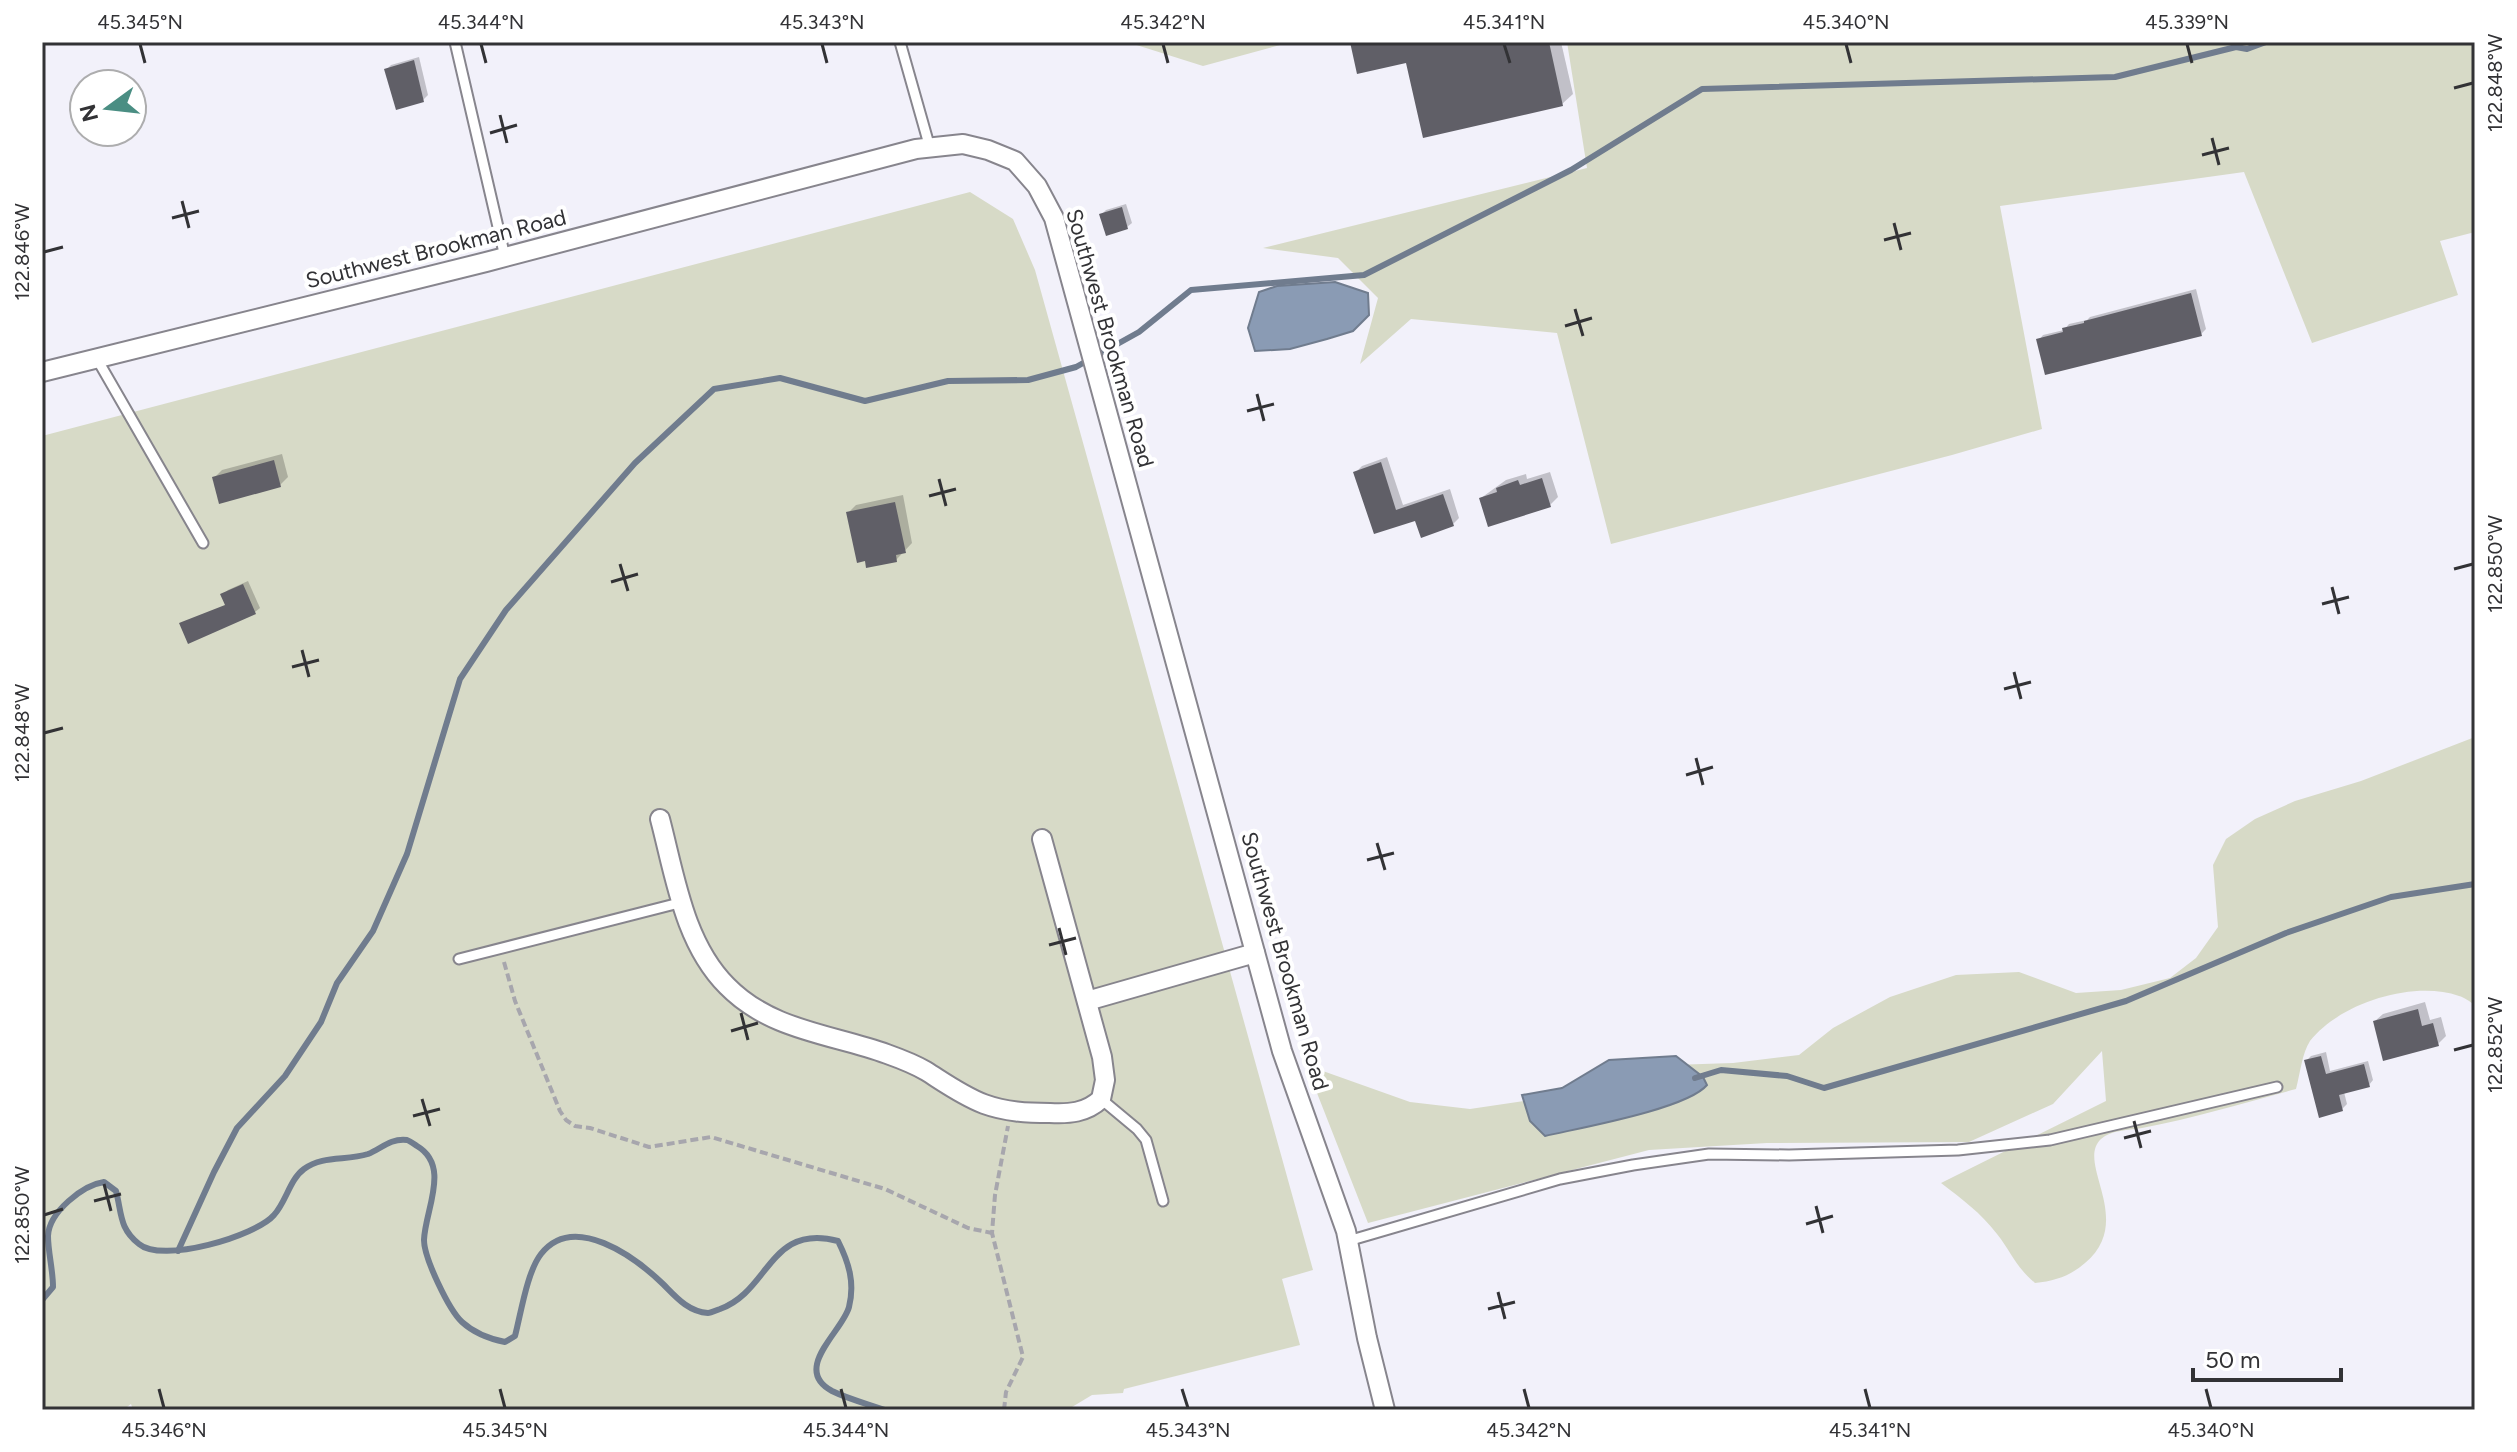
<svg xmlns="http://www.w3.org/2000/svg" width="2517" height="1452" font-family="Figtree,sans-serif">
  <style>
    .green { fill: #d7dac7 }
    .water { fill: #8a9bb4; stroke: #707c8e; stroke-width: 2 }
    .shadow { fill: #0003 }
    .lines { fill: none; stroke-linecap: round; stroke-linejoin: round }
    .stream { stroke: #707c8e; stroke-width: 6 }
    .building { fill: #605f67 }
    .lane-casing { stroke: #87858d; stroke-width: 13 }
    .street-casing { stroke: #87858d; stroke-width: 22 }
    .path { stroke: #a7a6ad; stroke-width: 4; stroke-dasharray: 8 4; stroke-linecap: butt }
    .lane { stroke: #fff; stroke-width: 9 }
    .street { stroke: #fff; stroke-width: 18 }
    .ticks { fill: none; stroke: #323235; stroke-width: 3 }
    .labels { text-anchor: middle; dominant-baseline: central; stroke-width: 8; stroke-linejoin: round; paint-order: stroke }
    .street-label { font-size: 22px; fill: #323235; stroke: #fff }
    .neatline { fill: none; stroke: #323235; stroke-width: 3 }
    .ticks-label { font-size: 20px; text-anchor: middle; fill: #323235 }
  </style>
  <rect width="100%" height="100%" fill="#f2f1fa"/>
  <g class="green">
    <path d="M1127,42H1291L1203,66Z"/>
    <path d="M1567,42H2475V232L2440,241L2458,295L2312,343L2244,172L2000,206L2042,429L1952,455L1611,544L1557,333L1411,319L1360,364L1378,298L1338,258L1263,248L1587,168Z"/>
    <path d="M970,192L1013,219L1035,270L1313,1270L1282,1279L1300,1345L1124,1389L1123,1393L1092,1395L1067,1410H133L131,1404L123,1410H42V436Z"/>
    <path d="M2475,737V1005C2470,1002 2464,997 2459,996C2413,980 2340,1003 2310,1041C2302,1053 2300,1074 2296,1089C2244,1103 2194,1118 2142,1128C2129,1130 2111,1130 2101,1139C2075,1163 2136,1220 2085,1263C2070,1276 2055,1281 2035,1283C2015,1266 2012,1253 1997,1234C1981,1213 1962,1199 1941,1183L2106,1101L2102,1051L2053,1104L1969,1142L1767,1143L1649,1150L1368,1223L1306,1065L1410,1102L1470,1109L1524,1101L1530,1121L1672,1065L1733,1063L1799,1055L1833,1028L1890,997L1956,975L2019,972L2076,993L2121,990L2170,978L2196,958L2218,927L2213,865L2226,839L2255,819L2295,801L2361,781Z"/>
  </g>
  <g class="water">
    <path d="M1335,282L1368,293L1369,315L1353,331L1327,339L1290,349L1255,351L1248,328L1259,292L1277,286Z"/>
    <path d="M1676,1056L1703,1077L1707,1085C1687,1109 1579,1128 1545,1136L1530,1121L1522,1095L1562,1088L1609,1060Z"/>
  </g>
  <g class="shadow">
    <path d="M1352,42H1561L1573,94L1562,104L1407,61Z"/>
    <path d="M419,57L428,95L423,100L386,70L391,65Z"/>
    <path d="M1126,204L1132,223L1127,227L1102,214L1106,210Z"/>
    <path d="M2196,289L2206,329L2201,334L2047,372L2039,340L2043,335L2064,330L2069,324L2087,320L2090,317Z"/>
    <path d="M282,454L288,477L280,485L214,478L222,470Z"/>
    <path d="M1387,457L1403,505L1450,489L1459,518L1453,524L1416,518L1375,532L1356,472L1362,466Z"/>
    <path d="M1550,472L1558,497L1550,505L1481,498L1506,480L1526,474L1527,479Z"/>
    <path d="M903,495L912,543L896,560L849,512L856,505Z"/>
    <path d="M248,581L260,608L255,612L223,595L228,590Z"/>
    <path d="M2425,1002L2430,1020L2441,1017L2446,1036L2438,1044L2375,1021L2383,1014Z"/>
    <path d="M2326,1052L2330,1071L2368,1061L2373,1080L2369,1085L2344,1092L2347,1104L2342,1109L2306,1061L2311,1056Z"/>
  </g>
  <g class="lines">
    <g class="stream">
      <path d="M1695,1078L1721,1070L1787,1076L1824,1088L2126,1001L2286,933L2391,897L2475,884"/>
      <path d="M178,1251L214,1172L237,1128L285,1076L321,1022L337,983L373,931L407,854L460,679L506,610L635,463L714,389L780,378L865,401L948,381L1028,380L1076,367L1139,332L1191,290L1364,275L1571,170L1702,89L2115,77L2236,47L2247,49L2266,42"/>
      <path d="M42,1300L53,1287C53,1270 48,1252 48,1236C49,1212 83,1185 104,1182L116,1191C122,1214 119,1228 139,1244C162,1264 256,1236 274,1215C286,1202 290,1179 304,1169C323,1155 346,1161 368,1154C381,1149 390,1138 407,1140C410,1141 414,1144 417,1146C451,1166 425,1210 424,1240C424,1258 449,1310 462,1322C474,1333 490,1339 505,1342L515,1336C521,1313 527,1272 541,1254C574,1212 635,1257 663,1284C675,1296 688,1312 708,1313C711,1313 717,1310 720,1309C770,1291 769,1223 838,1241C849,1263 855,1283 849,1307C843,1331 791,1369 832,1391C848,1399 868,1404 885,1410"/>
    </g>
  </g>
  <g class="building">
    <path d="M1350,42H1549L1563,106L1423,138L1406,63L1357,74Z"/>
    <path d="M414,60L424,102L396,110L384,69Z"/>
    <path d="M1122,207L1128,229L1106,236L1099,214Z"/>
    <path d="M2191,293L2202,336L2045,375L2036,339L2063,332L2062,328L2084,323V321Z"/>
    <path d="M274,460L281,487L219,504L212,477Z"/>
    <path d="M1381,462L1396,510L1443,494L1454,526L1421,538L1415,521L1374,534L1353,472Z"/>
    <path d="M1542,478L1551,507L1488,527L1479,498L1497,492L1496,488L1518,480L1520,485Z"/>
    <path d="M895,502L906,553L896,555L897,562L866,568L865,561L857,563L846,512Z"/>
    <path d="M243,584L256,614L188,644L179,623L225,605L220,594Z"/>
    <path d="M2418,1009L2422,1026L2433,1023L2439,1046L2383,1061L2373,1021Z"/>
    <path d="M2321,1056L2326,1074L2364,1064L2370,1087L2339,1095L2343,1111L2319,1118L2304,1060Z"/>
  </g>
  <g class="lines">
    <defs>
      <g id="lane">
        <path d="M455,42L505,257"/>
        <path d="M900,42L930,148"/>
        <path d="M97,359L203,543"/>
        <path d="M459,959L683,902"/>
        <path d="M1101,1099L1137,1129L1146,1140L1163,1201"/>
        <path d="M1348,1241L1560,1179L1633,1165L1709,1154L1789,1155L1958,1150L2050,1140L2277,1087"/>
      </g>
      <g id="street">
        <path d="M42,372L486,262L916,149L963,144L988,150L1015,161L1037,186L1054,218L1282,1051L1346,1231L1367,1338L1385,1410"/>
        <path d="M660,819C675,876 684,943 727,986C771,1031 832,1034 887,1054C901,1059 914,1064 926,1071C945,1083 963,1096 984,1104C1006,1112 1027,1113 1050,1113C1069,1114 1086,1113 1101,1099L1105,1080L1102,1057L1042,839"/>
        <path d="M1087,1001L1255,953"/>
      </g>
    </defs>
    <use href="#lane" class="lane-casing"/>
    <use href="#street" class="street-casing"/>
    <g class="path">
      <path d="M504,962L515,1001L560,1111L566,1120L575,1126L590,1128L649,1147L711,1137L885,1189L968,1228L992,1233"/>
      <path d="M1004,1410L1006,1392L1023,1357L992,1233L995,1195L1008,1126"/>
    </g>
    <use href="#lane" class="lane"/>
    <use href="#street" class="street"/>
  </g>
  <path class="ticks" d="M140,44L145,63M481,44L486,63M822,44L827,63M1163,44L1168,63M1504,44L1510,63M1846,44L1851,63M2187,44L2192,63M2454,88L2473,83M500,115L507,143M490,133L517,125M2212,138L2219,165M2202,155L2229,148M182,201L189,228M172,218L199,211M1894,223L1901,250M1884,240L1911,233M44,252L63,247M1575,309L1583,336M1565,326L1592,318M1257,394L1264,421M1247,411L1274,404M939,479L946,506M929,496L956,489M620,564L628,591M2454,569L2473,564M611,582L638,574M2332,587L2339,614M2322,604L2349,597M302,650L309,677M292,667L319,660M2014,672L2021,699M2004,689L2031,682M44,733L63,728M1696,758L1703,785M1686,775L1713,767M1377,843L1385,870M1367,860L1394,853M1059,928L1066,955M1049,945L1076,938M741,1013L748,1040M731,1031L758,1023M2454,1050L2473,1045M422,1099L430,1126M413,1116L440,1109M2134,1121L2141,1148M2124,1138L2151,1131M104,1184L111,1211M94,1201L121,1194M1816,1206L1823,1233M44,1215L63,1209M1806,1224L1833,1216M1498,1292L1505,1319M1488,1309L1515,1302M159,1389L164,1408M500,1389L505,1408M841,1389L846,1408M1182,1389L1188,1408M1524,1389L1529,1408M1865,1389L1870,1408M2206,1389L2211,1408"/>
  <g class="labels">
    <g class="street-label">
      <text transform="translate(436 249) rotate(-14)">Southwest Brookman Road</text>
      <text transform="translate(1110 338) rotate(74)">Southwest Brookman Road</text>
      <text transform="translate(1285 961) rotate(74)">Southwest Brookman Road</text>
    </g>
  </g>
  <rect width="2517" height="1452" fill="none" stroke="#ffffff" stroke-width="88"/>
  <g transform="translate(108 108) rotate(255)"><circle r="38" fill="#ffffff" stroke="#adadae" stroke-width="2"/>
  <path d="M0-6L14 30L0 20L-14 30Z" fill="#4a8e83"/>
  <text y="-12" font-size="22" font-weight="bold" text-anchor="middle" fill="#323235">N</text>
  </g>
  <path d="M2193 1368v12h148v-12" fill="none" stroke="#323235" stroke-width="4"/>
  <text x="2205" y="1368" font-size="24" fill="#323235" stroke="#ffffff" stroke-width="6" paint-order="stroke">50 m</text>
  <rect x="44" y="44" width="2429" height="1364" class="neatline"/>
  <g class="ticks-label">
    <text x="140" y="29">45.345°N</text>
    <text x="481" y="29">45.344°N</text>
    <text x="822" y="29">45.343°N</text>
    <text x="1163" y="29">45.342°N</text>
    <text x="1504" y="29">45.341°N</text>
    <text x="1846" y="29">45.340°N</text>
    <text x="2187" y="29">45.339°N</text>
    <text transform="translate(2495 83) rotate(-90)" y="7">122.848°W</text>
    <text transform="translate(22 252) rotate(-90)" y="7">122.846°W</text>
    <text transform="translate(2495 564) rotate(-90)" y="7">122.850°W</text>
    <text transform="translate(22 733) rotate(-90)" y="7">122.848°W</text>
    <text transform="translate(2495 1045) rotate(-90)" y="7">122.852°W</text>
    <text transform="translate(22 1215) rotate(-90)" y="7">122.850°W</text>
    <text x="164" y="1437">45.346°N</text>
    <text x="505" y="1437">45.345°N</text>
    <text x="846" y="1437">45.344°N</text>
    <text x="1188" y="1437">45.343°N</text>
    <text x="1529" y="1437">45.342°N</text>
    <text x="1870" y="1437">45.341°N</text>
    <text x="2211" y="1437">45.340°N</text>
  </g>
</svg>
